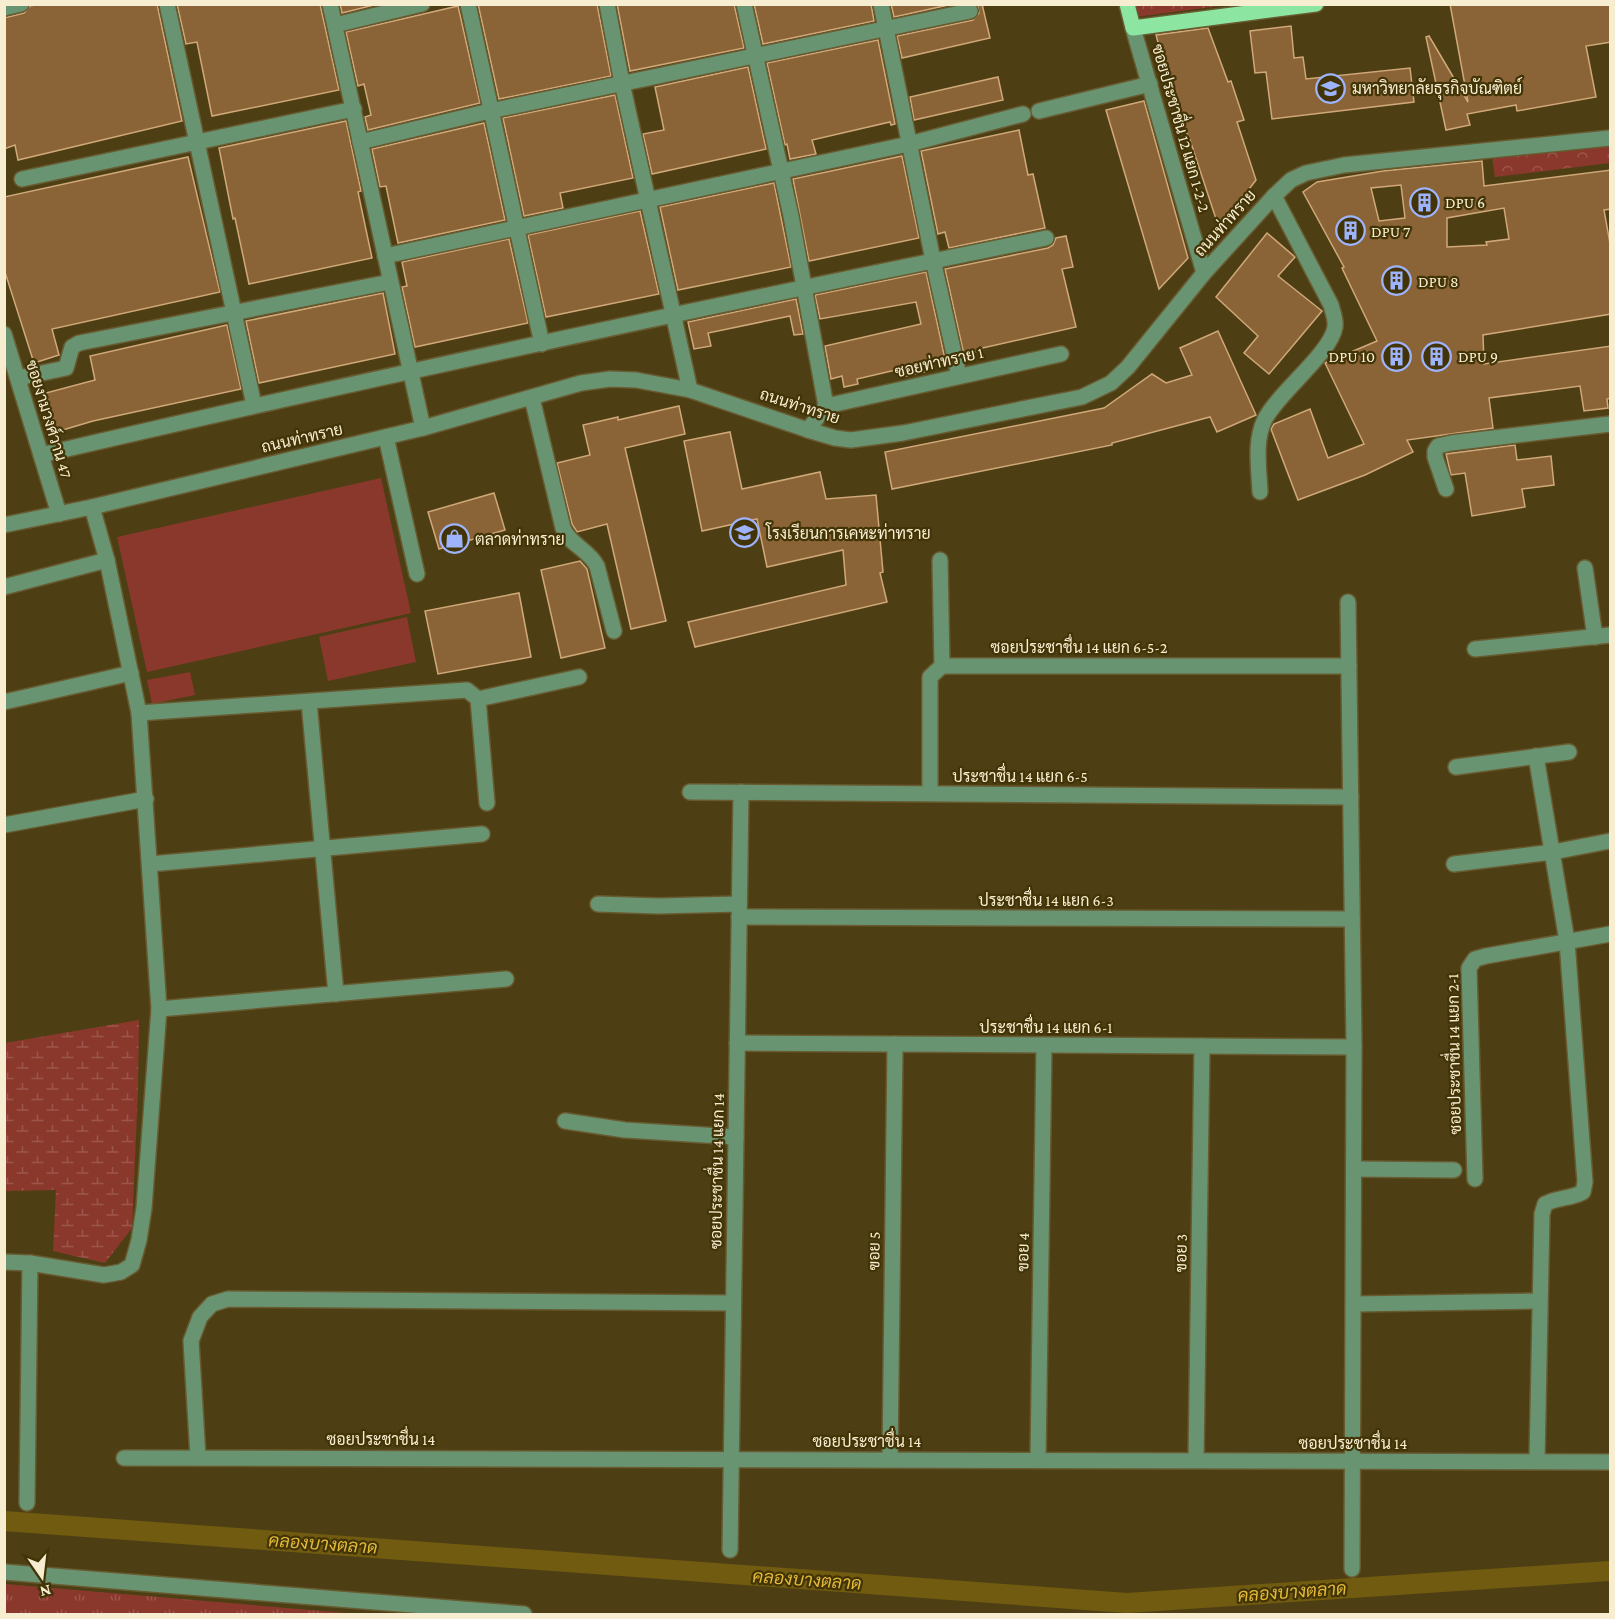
<svg xmlns="http://www.w3.org/2000/svg" width="1615" height="1619" font-family="'Crimson Pro',Sarabun,serif">
  <style>
    .grass { fill: url(#grass-tufts) }
    .wetland { fill: url(#wetland-marsh) }
    .park { fill: url(#park-crowns) }
    .garden { fill: #8b382c }
    .lines { fill: none; stroke-linecap: round; stroke-linejoin: round }
    .canal { stroke: #715b10; stroke-width: 20 }
    .building { fill: #8a6437; stroke: #d0a879; stroke-width: 1.5; fill-rule: evenodd }
    .minor-casing { stroke: #685b31; stroke-width: 18 }
    .major-casing { stroke: #685b31; stroke-width: 18 }
    .minor { stroke: #699472; stroke-width: 15 }
    .major { stroke: #8ce6a1; stroke-width: 15 }
    .labels { text-anchor: middle; dominant-baseline: central; stroke-width: 4.5; stroke-linejoin: round; paint-order: stroke }
    .poi-label { font-size: 16px; fill: #f7edd0; stroke: #423406; text-anchor: start }
    .street-label { font-size: 16px; fill: #f7edd0; stroke: #423406 }
    .water-label { font-size: 18px; font-style: italic; fill: #e2b938; stroke: #423406 }
  </style>
  <defs>
    <pattern id="grass-tufts" width="24" height="20" patternUnits="userSpaceOnUse" patternTransform="scale(1.5)"><rect width="24" height="20" fill="#8b382c"/><path d="M3 7l-1-3M5 7V3M7 7l1-3M15 17l-1-3M17 17v-4M19 17l1-3" fill="none" stroke="#9c554a"/></pattern>
    <pattern id="wetland-marsh" width="20" height="14" patternUnits="userSpaceOnUse" patternTransform="scale(1.5)"><rect width="20" height="14" fill="#8b382c"/><path d="M1 5h8M5 5V1M11 12h8M15 12V8" fill="none" stroke="#9c554a"/></pattern>
    <pattern id="park-crowns" width="20" height="18" patternUnits="userSpaceOnUse" patternTransform="scale(1.5)"><rect width="20" height="18" fill="#8b382c"/><path d="M2 6a3 3 0 1 1 6 0M12 15a3 3 0 1 1 6 0" fill="none" stroke="#9c554a"/></pattern>
  </defs>
  <rect width="100%" height="100%" fill="#4d3f13"/>
  <path class="grass" d="M5,1584L358,1614H5Z"/>
  <path class="wetland" d="M139,1020L138,1089L132,1228L105,1263L53,1251L56,1190L5,1191V1043Z"/>
  <g class="park">
    <path d="M1235,4L1135,17L1132,5Z"/>
    <path d="M1610,142V163L1495,177L1492,156Z"/>
  </g>
  <g class="garden">
    <path d="M381,478L411,613L147,672L117,537Z"/>
    <path d="M407,617L416,662L328,681L319,637Z"/>
    <path d="M190,672L195,695L152,704L147,680Z"/>
  </g>
  <g class="lines">
    <path class="canal" d="M4,1521L1127,1603L1610,1571"/>
  </g>
  <g class="building">
    <path d="M39,4H157L182,121L18,160L15,145L4,149V18L24,13L30,6Z"/>
    <path d="M177,4H320L339,90L212,116L197,42L186,44Z"/>
    <path d="M340,4H378L342,13Z"/>
    <path d="M478,4H597L611,76L499,99Z"/>
    <path d="M617,4H734L744,48L630,71Z"/>
    <path d="M754,4H871L874,21L763,44Z"/>
    <path d="M891,4H953L894,17Z"/>
    <path d="M977,4H982L990,38L902,58L897,36L973,20L979,13Z"/>
    <path d="M1450,4H1611V42L1586,46L1596,97L1517,111L1516,105L1467,114L1470,125L1446,130L1426,37L1429,36L1468,102Z"/>
    <path d="M458,6L480,103L368,130L365,117L371,115L364,84L358,86L346,32Z"/>
    <path d="M1291,26L1294,58L1303,57L1306,79L1410,68L1414,102L1272,119L1266,72L1255,73L1250,31Z"/>
    <path d="M1208,28L1228,82L1231,81L1244,120L1237,122L1256,180L1219,228L1189,137H1188L1173,87L1170,88L1156,35Z"/>
    <path d="M878,40L895,124L891,125L890,122L812,140L816,154L790,159L787,144L785,145L767,63Z"/>
    <path d="M748,67L766,149L652,174L643,134L664,130L655,87Z"/>
    <path d="M998,77L1003,100L914,120L910,97Z"/>
    <path d="M615,95L633,178L560,193L563,208L524,216L503,118Z"/>
    <path d="M1144,101L1188,258L1159,289L1106,110Z"/>
    <path d="M346,121L361,191L358,192L372,258L249,284L235,218L233,219L219,148Z"/>
    <path d="M484,123L505,220L398,243L386,186L380,187L372,149Z"/>
    <path d="M1019,130L1028,175L1033,174L1045,228L949,248L945,232L938,234L921,151Z"/>
    <path d="M902,156L919,238L809,261L793,179Z"/>
    <path d="M188,157L220,292L52,329L59,355L34,363L4,269V197Z"/>
    <path d="M1482,161L1484,186L1611,170V209L1604,210L1611,249V314L1483,335L1484,364L1611,346V398L1607,399L1608,408L1584,411L1580,386L1489,398L1493,428L1407,440L1413,452L1365,475L1298,500L1271,429L1274,424L1310,409L1328,458L1364,444L1325,363L1377,341L1342,268L1344,267L1303,192L1317,182L1383,171ZM1401,185L1405,218L1379,221L1371,188ZM1504,208L1509,239L1486,242L1487,245L1447,247V218Z"/>
    <path d="M774,183L791,267L678,290L660,207Z"/>
    <path d="M640,211L659,294L546,317L528,235Z"/>
    <path d="M1267,233L1295,257L1278,276L1322,311L1269,374L1244,353L1258,336L1216,297Z"/>
    <path d="M1066,236L1073,267L1062,269L1076,327L978,349L979,351L964,355L945,269L1048,248L1053,245L1056,238Z"/>
    <path d="M509,239L528,323L415,347L402,287L407,286L402,262Z"/>
    <path d="M926,272L945,359L927,363L928,371L902,377L900,369L857,379L858,384L844,387L842,376L831,379L825,346L921,324L916,302L820,319L815,295Z"/>
    <path d="M383,293L395,354L259,383L246,321Z"/>
    <path d="M796,299L803,334L794,335L790,316L708,333L711,346L694,349L688,322Z"/>
    <path d="M227,325L241,389L93,421L56,432L46,393L95,380L90,356Z"/>
    <path d="M1218,331L1256,415L1217,432L1210,417L1112,443V445L892,489L885,452L1104,408L1152,374L1166,383L1192,375L1180,348Z"/>
    <path d="M679,406L685,434L625,448L666,621L631,629L607,524L577,532L572,524L557,463L590,455L583,425L618,417V420Z"/>
    <path d="M730,432L742,489L820,472L826,499L876,495L883,572L880,573L887,602L695,647L688,622L846,585L843,550L767,567L757,519L702,531L684,441Z"/>
    <path d="M1515,445L1517,460L1551,456L1554,485L1522,489L1525,507L1472,516L1465,473L1451,475L1446,454Z"/>
    <path d="M494,493L505,530L439,549L428,512Z"/>
    <path d="M580,561L587,569L605,648L561,658L541,570Z"/>
    <path d="M519,593L531,657L438,674L425,611Z"/>
  </g>
  <g class="lines">
    <defs>
      <g id="minor">
        <path d="M167,4L254,405"/>
        <path d="M330,4L423,428"/>
        <path d="M468,4L542,344"/>
        <path d="M607,4L622,83L690,390"/>
        <path d="M744,4L791,216L826,406L808,430"/>
        <path d="M881,4L933,260L959,376"/>
        <path d="M4,8L21,4"/>
        <path d="M335,25L422,4"/>
        <path d="M1133,28L1204,273"/>
        <path d="M1039,111L1150,84"/>
        <path d="M360,142L490,111L970,11"/>
        <path d="M22,179L354,109"/>
        <path d="M385,256L909,144L1023,114"/>
        <path d="M4,334L59,514"/>
        <path d="M18,378L66,368L72,347L79,343L390,282"/>
        <path d="M532,398L563,528C571,546 588,549 597,566L614,631"/>
        <path d="M826,406L1061,354"/>
        <path d="M386,437L417,574"/>
        <path d="M41,455C374,377 710,306 1046,238"/>
        <path d="M1446,489L1435,457V451L1438,446L1451,443L1610,424"/>
        <path d="M1260,492C1259,468 1254,441 1265,419C1279,392 1331,353 1335,327C1336,319 1333,313 1331,305L1274,196"/>
        <path d="M4,525L92,507L423,428L581,383L610,379L636,380L690,390L808,430L835,438L851,440L903,433L1082,397L1111,383L1128,367L1204,273L1274,196L1291,180L1306,173L1344,165L1610,138"/>
        <path d="M940,560L942,666"/>
        <path d="M1585,568L1595,637"/>
        <path d="M4,587L107,560"/>
        <path d="M1348,602L1354,1047L1352,1569"/>
        <path d="M1475,649L1610,635"/>
        <path d="M478,699L579,677"/>
        <path d="M4,702L131,673"/>
        <path d="M309,702L336,994"/>
        <path d="M139,713L467,690L478,699L487,803"/>
        <path d="M1536,756L1567,941L1585,1182L1583,1192C1571,1199 1557,1197 1545,1204L1542,1214L1537,1461"/>
        <path d="M1456,767L1569,752"/>
        <path d="M690,792L1351,797"/>
        <path d="M930,793V677L942,666H1349"/>
        <path d="M4,825L146,799"/>
        <path d="M150,864L482,834"/>
        <path d="M1454,864L1553,852L1610,841"/>
        <path d="M598,904L658,906L739,904"/>
        <path d="M739,917L1352,919"/>
        <path d="M159,1009L506,979"/>
        <path d="M737,1043L1354,1047"/>
        <path d="M565,1121L625,1130L736,1137"/>
        <path d="M1354,1169L1454,1170"/>
        <path d="M1475,1179L1469,968L1475,959L1486,956L1610,934"/>
        <path d="M4,1262L30,1263L104,1275L121,1272L132,1265L139,1240L144,1208L159,1009L139,713L107,560L92,507"/>
        <path d="M1353,1304L1539,1301"/>
        <path d="M198,1457L191,1341L200,1317L212,1304L228,1299L733,1303"/>
        <path d="M124,1458L1610,1462"/>
        <path d="M890,1459L895,1044"/>
        <path d="M1038,1460L1044,1045"/>
        <path d="M1196,1460L1202,1046"/>
        <path d="M27,1503L30,1263"/>
        <path d="M730,1550L741,792"/>
        <path d="M4,1572L524,1614"/>
      </g>
      <path id="major" d="M1127,4L1133,28L1316,4"/>
    </defs>
    <use href="#minor" class="minor-casing"/>
    <use href="#major" class="major-casing"/>
    <use href="#minor" class="minor"/>
    <use href="#major" class="major"/>
  </g>
  <defs>
    <symbol id="university-ring" viewBox="-11 -11 22 22"><circle r="9.5" fill="#423406" stroke="#9db4fd" stroke-width="1.5"/><path d="M0-5L7-2L0 1L-7-2ZM-4 1L0 2.5L4 1V4Q0 6-4 4Z" fill="#9db4fd"/></symbol>
    <symbol id="building-ring" viewBox="-11 -11 22 22"><circle r="9.5" fill="#423406" stroke="#9db4fd" stroke-width="1.5"/><path d="M-4-6H4V6H1V3H-1V6H-4ZM-2.5-4.3h1.7v1.8h-1.7ZM.8-4.3h1.7v1.8H.8ZM-2.5-1h1.7V.8h-1.7ZM.8-1h1.7V.8H.8Z" fill="#9db4fd"/></symbol>
    <symbol id="school-ring" viewBox="-11 -11 22 22"><circle r="9.5" fill="#423406" stroke="#9db4fd" stroke-width="1.5"/><path d="M0-5L7-2L0 1L-7-2ZM-4 1L0 2.5L4 1V4Q0 6-4 4Z" fill="#9db4fd"/></symbol>
    <symbol id="shop-ring" viewBox="-11 -11 22 22"><circle r="9.5" fill="#423406" stroke="#9db4fd" stroke-width="1.5"/><path d="M-5-2.5h2.3a2.7 3.5 0 0 1 5.4 0H5L5.5 6h-11ZM-1.5-2.5h3a1.5 2.3 0 0 0-3 0Z" fill="#9db4fd"/></symbol>
  </defs>
  <g fill-rule="evenodd">
    <use href="#university-ring" x="1314" y="72" width="33" height="33"/>
    <use href="#building-ring" x="1408" y="186" width="33" height="33"/>
    <use href="#building-ring" x="1334" y="214" width="33" height="33"/>
    <use href="#building-ring" x="1380" y="264" width="33" height="33"/>
    <use href="#building-ring" x="1380" y="340" width="33" height="33"/>
    <use href="#building-ring" x="1420" y="340" width="33" height="33"/>
    <use href="#school-ring" x="728" y="516" width="33" height="33"/>
    <use href="#shop-ring" x="438" y="522" width="33" height="33"/>
  </g>
  <g class="labels">
    <g class="poi-label">
      <text x="1352" y="88">มหาวิทยาลัยธุรกิจบัณฑิตย์</text>
      <text x="1445" y="202">DPU 6</text>
      <text x="1371" y="231">DPU 7</text>
      <text x="1418" y="281">DPU 8</text>
      <text x="1375" y="356" text-anchor="end">DPU 10</text>
      <text x="1458" y="356">DPU 9</text>
      <text x="766" y="533">โรงเรียนการเคหะท่าทราย</text>
      <text x="475" y="539">ตลาดท่าทราย</text>
    </g>
    <g class="street-label">
      <text transform="translate(1181 128) rotate(74)">ซอยประชาชื่น 12 แยก 1-2-2</text>
      <text transform="translate(1225 223) rotate(-48)">ถนนท่าทราย</text>
      <text transform="translate(939 362) rotate(-13)">ซอยท่าทราย 1</text>
      <text transform="translate(800 406) rotate(18)">ถนนท่าทราย</text>
      <text transform="translate(49 419) rotate(73)">ซอยงามวงศ์วาน 47</text>
      <text transform="translate(302 438) rotate(-13)">ถนนท่าทราย</text>
      <text x="1079" y="647">ซอยประชาชื่น 14 แยก 6-5-2</text>
      <text x="1020" y="776">ประชาชื่น 14 แยก 6-5</text>
      <text x="1046" y="900">ประชาชื่น 14 แยก 6-3</text>
      <text x="1046" y="1027">ประชาชื่น 14 แยก 6-1</text>
      <text transform="translate(1454 1054) rotate(-91)">ซอยประชาชื่น 14 แยก 2-1</text>
      <text transform="translate(717 1171) rotate(-89)">ซอยประชาชื่น 14 แยก 14</text>
      <text transform="translate(874 1251) rotate(-89)">ฃอย 5</text>
      <text transform="translate(1023 1252) rotate(-89)">ขอย 4</text>
      <text transform="translate(1181 1253) rotate(-89)">ขอย 3</text>
      <text x="381" y="1439">ซอยประชาชื่น 14</text>
      <text x="867" y="1441">ซอยประชาชื่น 14</text>
      <text x="1353" y="1443">ซอยประชาชื่น 14</text>
    </g>
    <g class="water-label">
      <text transform="translate(323 1544) rotate(4)">คลองบางตลาด</text>
      <text transform="translate(807 1580) rotate(4)">คลองบางตลาด</text>
      <text transform="translate(1292 1592) rotate(-4)">คลองบางตลาด</text>
    </g>
  </g>
  <rect width="1615" height="1619" fill="none" stroke="#f7edd0" stroke-width="12"/>
  <g transform="translate(42 1577) rotate(166)" stroke="#423406" stroke-width="4.5" paint-order="stroke">
  <path d="M0-4.5L10 22L0 15L-10 22Z" fill="#f7edd0"/>
  <text y="-9" font-size="16" font-weight="bold" text-anchor="middle" fill="#f7edd0">N</text>
  </g>
</svg>
